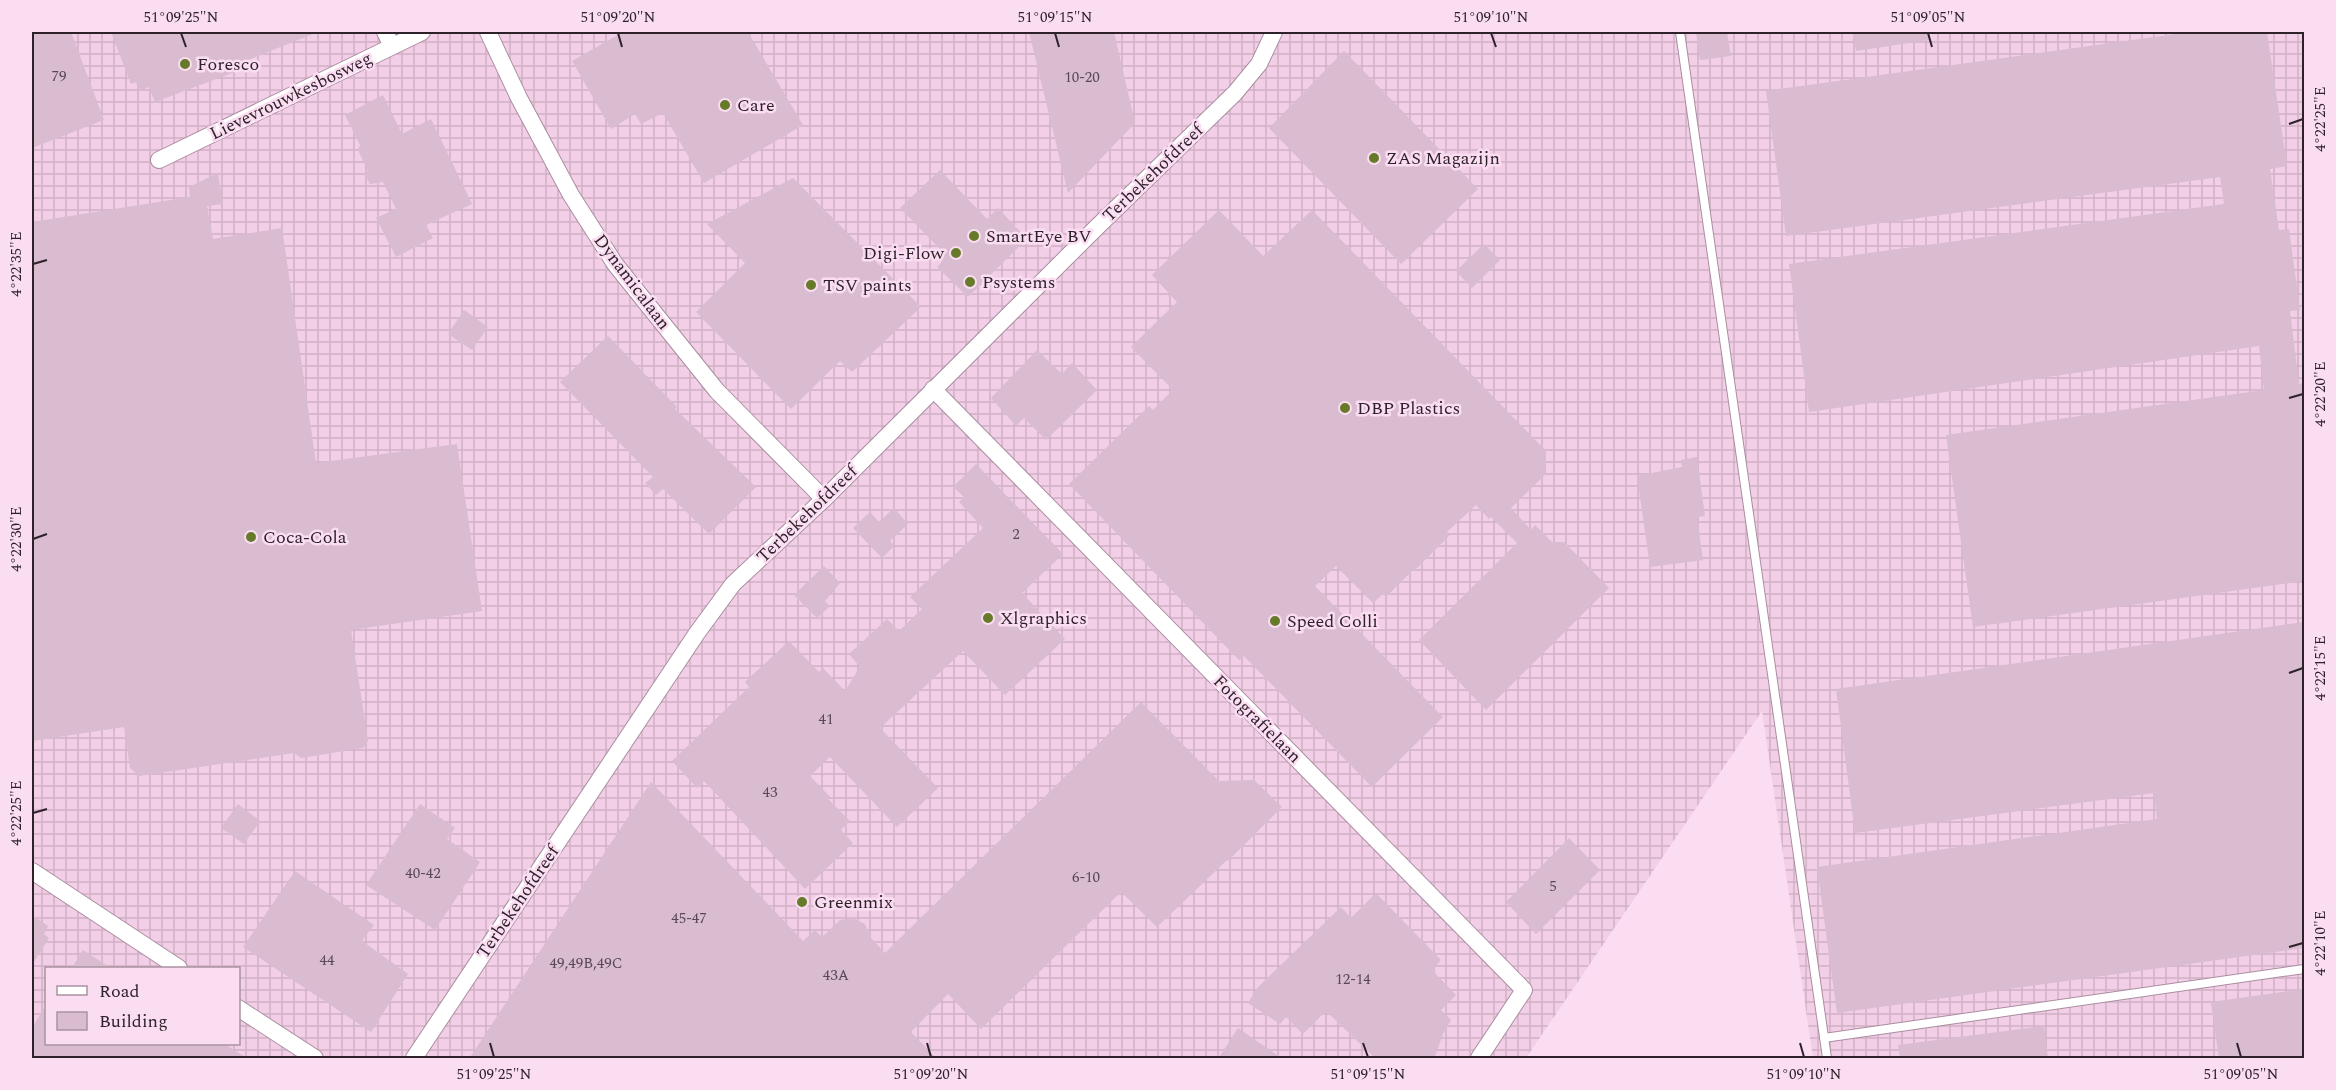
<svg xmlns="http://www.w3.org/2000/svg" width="2336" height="1090" font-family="Spectral,serif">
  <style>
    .industrial { fill: url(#industrial-grid); fill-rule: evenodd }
    .building { fill: #d9bccf }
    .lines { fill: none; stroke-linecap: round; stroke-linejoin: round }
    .service-casing { stroke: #aa8ea0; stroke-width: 10 }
    .minor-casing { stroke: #aa8ea0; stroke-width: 18 }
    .service { stroke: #fff; stroke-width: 8 }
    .minor { stroke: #fff; stroke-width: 16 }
    .ticks { fill: none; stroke: #2d222a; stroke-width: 2 }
    .poi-dot { fill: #677a2a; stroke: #fbddf1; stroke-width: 2 }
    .labels { text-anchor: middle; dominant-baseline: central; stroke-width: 5; stroke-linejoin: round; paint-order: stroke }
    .number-label { font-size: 15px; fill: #584853 }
    .poi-label { font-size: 18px; fill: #2d222a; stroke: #fbddf1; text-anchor: start }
    .street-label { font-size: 18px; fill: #2d222a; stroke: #fbddf1 }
    .neatline { fill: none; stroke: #2d222a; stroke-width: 2 }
    .ticks-label { font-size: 15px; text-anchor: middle; fill: #2d222a }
  </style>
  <defs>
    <pattern id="industrial-grid" width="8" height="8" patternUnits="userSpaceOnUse" patternTransform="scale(1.5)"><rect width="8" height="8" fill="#f3cee7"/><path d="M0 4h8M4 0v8" fill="none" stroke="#d1b1c6"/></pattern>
  </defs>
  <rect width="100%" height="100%" fill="#fbddf1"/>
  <path class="industrial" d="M32,32H2304V1058H1813L1762,711L1526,1058H32ZM46,968H238V1044H46Z"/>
  <g class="building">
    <path d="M32,32H71L104,120L32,148Z"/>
    <path d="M111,32H318L245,61L248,67L155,102L149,87L139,91L136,82L131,84Z"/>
    <path d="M623,32H748L803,125L704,183L663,113L641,124L635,114L611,129L572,61Z"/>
    <path d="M1029,32H1114L1135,123L1068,193Z"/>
    <path d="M1696,32H1727L1731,56L1700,60Z"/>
    <path d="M1853,32H1929V40L1856,51Z"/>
    <path d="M2190,32H2267L2287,166L2270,169L2279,230L2289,229L2300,310L2290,311L2299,384L2304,383V581L1973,627L1946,435L2264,390L2259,346L1809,412L1789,264L2224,204L2220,177L1786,236L1766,91Z"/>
    <path d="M1344,51L1478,189L1401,264L1269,128Z"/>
    <path d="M383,95L402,134L431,119L472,204L426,225L433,238L396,257L376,218L396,209L383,182L370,184L364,173L368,171L358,150L360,145L345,115Z"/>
    <path d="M940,170L987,219L998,208L1027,239L968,297L937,267L943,261L936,255L941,250L900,208Z"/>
    <path d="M218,173L223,204L207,206L213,239L282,228L316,463L457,444L482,611L351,630L368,741L363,748L301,758L294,753L139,776L130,768L124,727L32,741V222L190,197L189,187Z"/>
    <path d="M793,178L921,307L852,372L840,361L791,409L696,312L745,263L707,224Z"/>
    <path d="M1219,210L1263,256L1312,210L1546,451V474L1511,508L1531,530L1535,525L1552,542H1564L1609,588L1486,710L1419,640L1517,543L1491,517L1489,519L1476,505L1447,532L1450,535L1414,571L1413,570L1386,597L1383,594L1373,603L1336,566L1315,586L1443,717L1372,787L1244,656L1239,660L1069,484L1149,406L1153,410L1173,390L1131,347L1177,302L1152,275Z"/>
    <path d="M1484,244L1500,260L1472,288L1456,271Z"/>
    <path d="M464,310L488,327L472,350L448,334Z"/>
    <path d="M608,336L677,407L675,409L756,487L709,534L663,489L656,495L645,483L653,477L560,382Z"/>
    <path d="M1037,350L1062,374L1072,363L1097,390L1046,440L1024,418L1016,426L991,398Z"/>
    <path d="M1697,457L1705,516L1697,517L1703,560L1650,567L1637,476L1682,467L1681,460Z"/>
    <path d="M976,464L1063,554L1022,593L1065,639L1005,695L963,651L880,728L938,788L897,827L830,757L810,776L830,797L828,799L850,821L841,830L853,843L805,889L704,781L697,788L672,761L749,687L745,682L789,641L819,672L823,668L845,691L860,667L849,654L887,619L899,631L922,609L910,597L983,528L959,502L964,497L953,487Z"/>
    <path d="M894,508L908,524L890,541L894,546L882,558L853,528L870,512L879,522Z"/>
    <path d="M824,566L840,583L825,601L830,606L817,618L794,595Z"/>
    <path d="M2304,622V948L1837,1013L1817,867L2157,819L2154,793L1855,833L1836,689Z"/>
    <path d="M1141,702L1219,781L1254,780L1282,807L1228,861L1227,860L1157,927L1121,892L981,1029L948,994L911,1032L937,1059H469L651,782L803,941L815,930L822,937L840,920L852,918L865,924L871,938L885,953Z"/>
    <path d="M238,804L260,821L244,844L221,828Z"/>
    <path d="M420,804L455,828L447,839L480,862L435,930L366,885Z"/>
    <path d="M1569,838L1600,870L1536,934L1506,902Z"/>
    <path d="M295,871L374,925L362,941L408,974L371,1032L243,947Z"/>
    <path d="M1376,893L1441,960L1432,970L1456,995L1441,1010L1451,1020L1443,1034L1434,1059H1376L1326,1011L1303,1034L1286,1017L1280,1024L1248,1003L1257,988L1341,907L1351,918Z"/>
    <path d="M32,915L48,926L44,934L49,938L32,965Z"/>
    <path d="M83,950L112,969H71Z"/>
    <path d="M2304,989V1056L2287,1059H2219L2211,1002Z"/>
    <path d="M46,1005V1044H225L248,1059H32V1028Z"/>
    <path d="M2044,1026L2048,1059H1900L1898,1045Z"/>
    <path d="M1238,1028L1283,1059H1218Z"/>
  </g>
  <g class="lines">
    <defs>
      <g id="service">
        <path d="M1680,32L1827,1058"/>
        <path d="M1824,1038L2304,969"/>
      </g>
      <g id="minor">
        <path d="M385,32L392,46"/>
        <path d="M488,32L519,98L571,195L615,264L717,391L824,499"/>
        <path d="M159,160L422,32"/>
        <path d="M933,389L1524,990L1479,1058"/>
        <path d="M32,871L179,968"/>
        <path d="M238,1008L315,1058"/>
        <path d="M414,1058L697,633L733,584L824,499L1096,228L1235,93L1259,64L1274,32"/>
      </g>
    </defs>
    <use href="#service" class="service-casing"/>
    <use href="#minor" class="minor-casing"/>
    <use href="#service" class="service"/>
    <use href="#minor" class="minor"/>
  </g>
  <path class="ticks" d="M181,33L186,47M618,33L622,47M1055,33L1059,47M1491,33L1496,47M1928,33L1932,47M2289,124L2303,119M33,264L47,260M2289,398L2303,394M33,539L47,534M2289,673L2303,668M33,813L47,809M2289,947L2303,943M490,1043L494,1057M927,1043L931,1057M1363,1043L1368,1057M1800,1043L1804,1057M2237,1043L2241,1057"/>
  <g class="poi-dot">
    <circle cx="185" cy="64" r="6"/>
    <circle cx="725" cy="105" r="6"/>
    <circle cx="1374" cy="158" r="6"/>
    <circle cx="974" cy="236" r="6"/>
    <circle cx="956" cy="253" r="6"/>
    <circle cx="970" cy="282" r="6"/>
    <circle cx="811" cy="285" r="6"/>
    <circle cx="1345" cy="408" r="6"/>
    <circle cx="251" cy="537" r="6"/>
    <circle cx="988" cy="618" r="6"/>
    <circle cx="1275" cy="621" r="6"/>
    <circle cx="802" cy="902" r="6"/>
  </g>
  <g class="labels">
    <g class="number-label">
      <text x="59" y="76">79</text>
      <text x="1082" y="77">10-20</text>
      <text x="1016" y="534">2</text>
      <text x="826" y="719">41</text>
      <text x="770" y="792">43</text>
      <text x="423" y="873">40-42</text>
      <text x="1086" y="877">6-10</text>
      <text x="1553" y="886">5</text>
      <text x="689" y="918">45-47</text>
      <text x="327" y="960">44</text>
      <text x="586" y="963">49,49B,49C</text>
      <text x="836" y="975">43A</text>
      <text x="1353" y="979">12-14</text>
    </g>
    <g class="poi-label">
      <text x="197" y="64">Foresco</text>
      <text x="737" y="105">Care</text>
      <text x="1386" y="158">ZAS Magazijn</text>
      <text x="986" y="236">SmartEye BV</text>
      <text x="944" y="253" text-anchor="end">Digi-Flow</text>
      <text x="982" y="282">Psystems</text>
      <text x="823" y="285">TSV paints</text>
      <text x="1357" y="408">DBP Plastics</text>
      <text x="263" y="537">Coca-Cola</text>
      <text x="1000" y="618">Xlgraphics</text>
      <text x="1287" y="621">Speed Colli</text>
      <text x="814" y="902">Greenmix</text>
    </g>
    <g class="street-label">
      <text transform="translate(291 96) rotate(-26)">Lievevrouwkesbosweg</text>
      <text transform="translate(1153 173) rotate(-44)">Terbekehofdreef</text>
      <text transform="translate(632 282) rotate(53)">Dynamicalaan</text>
      <text transform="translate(807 514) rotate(-44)">Terbekehofdreef</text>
      <text transform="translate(1257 719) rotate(45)">Fotografielaan</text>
      <text transform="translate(518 902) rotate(-56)">Terbekehofdreef</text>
    </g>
  </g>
  <rect width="2336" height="1090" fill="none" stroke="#fbddf1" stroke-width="66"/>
  <rect x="45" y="967" width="195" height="78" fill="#fbddf1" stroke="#a992a1" stroke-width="1.5"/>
  <rect x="57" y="986" width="30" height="9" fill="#ffffff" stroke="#a992a1" stroke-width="1.5"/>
  <text x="99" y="997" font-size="18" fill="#2d222a">Road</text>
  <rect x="57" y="1012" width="30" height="18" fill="#d9bccf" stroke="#a992a1" stroke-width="1.5"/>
  <text x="99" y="1027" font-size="18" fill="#2d222a">Building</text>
  <rect x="33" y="33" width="2270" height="1024" class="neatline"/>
  <g class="ticks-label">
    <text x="181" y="22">51°09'25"N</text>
    <text x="618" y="22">51°09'20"N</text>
    <text x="1055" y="22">51°09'15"N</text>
    <text x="1491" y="22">51°09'10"N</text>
    <text x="1928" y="22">51°09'05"N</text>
    <text transform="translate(2320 119) rotate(-90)" y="5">4°22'25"E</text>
    <text transform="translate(16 264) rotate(-90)" y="5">4°22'35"E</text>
    <text transform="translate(2320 394) rotate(-90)" y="5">4°22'20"E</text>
    <text transform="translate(16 539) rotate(-90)" y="5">4°22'30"E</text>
    <text transform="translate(2320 668) rotate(-90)" y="5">4°22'15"E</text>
    <text transform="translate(16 813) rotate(-90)" y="5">4°22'25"E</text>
    <text transform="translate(2320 943) rotate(-90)" y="5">4°22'10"E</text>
    <text x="494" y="1079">51°09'25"N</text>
    <text x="931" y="1079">51°09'20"N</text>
    <text x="1368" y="1079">51°09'15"N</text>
    <text x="1804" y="1079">51°09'10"N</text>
    <text x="2241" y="1079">51°09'05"N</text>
  </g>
</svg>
